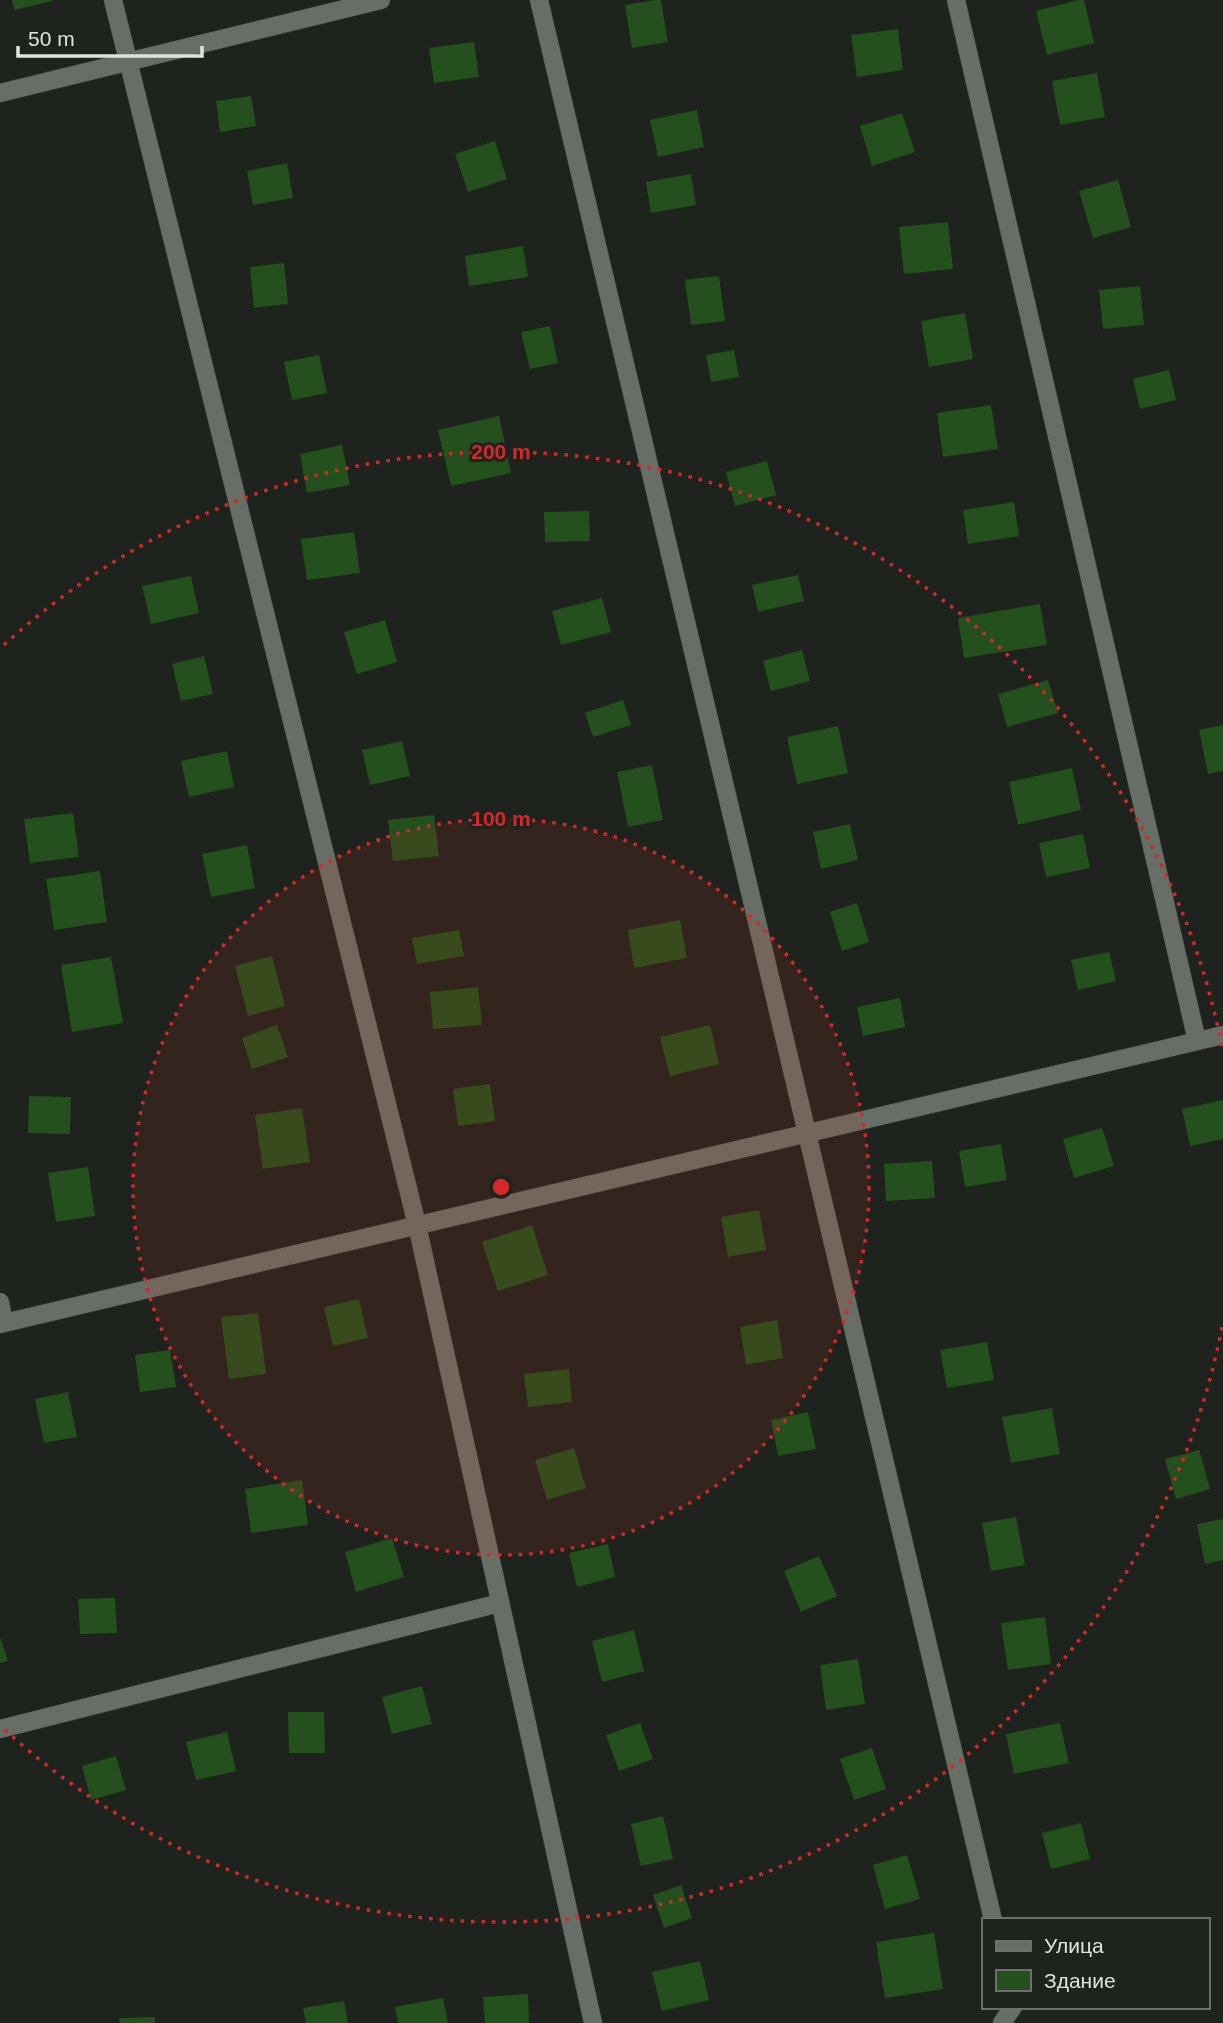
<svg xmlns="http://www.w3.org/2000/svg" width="1223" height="2023" font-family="Helvetica,sans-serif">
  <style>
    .building { fill: #23501c }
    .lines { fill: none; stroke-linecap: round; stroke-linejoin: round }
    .minor-casing { stroke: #3c403b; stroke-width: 19 }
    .minor { stroke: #676e65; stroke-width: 18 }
    .ring { fill: none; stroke: #d62828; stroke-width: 3.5; stroke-dasharray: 3.5 7 }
    .centre { fill: #d62828; stroke: #1e241d; stroke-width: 3.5 }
    .ring-label { font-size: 21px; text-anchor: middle; font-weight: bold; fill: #d62828; stroke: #1e241d; stroke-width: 6; stroke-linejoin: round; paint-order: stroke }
  </style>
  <rect width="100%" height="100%" fill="#1e241d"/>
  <g class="building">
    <path d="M12,0H52V1L14,10Z"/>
    <path d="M655,0H661L668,42L632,48L625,5Z"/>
    <path d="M1078,0H1084L1094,43L1047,55L1036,11Z"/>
    <path d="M898,29L903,70L857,77L851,35Z"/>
    <path d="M474,42L479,77L434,83L429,48Z"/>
    <path d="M1097,73L1105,117L1060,125L1052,81Z"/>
    <path d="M251,96L256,126L220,132L216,101Z"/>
    <path d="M697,110L704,147L658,157L650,120Z"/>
    <path d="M902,113L915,152L872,166L860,126Z"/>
    <path d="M495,141L507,179L468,192L455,154Z"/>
    <path d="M287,163L293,198L253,205L247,171Z"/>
    <path d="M691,174L696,205L651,213L646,182Z"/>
    <path d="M1118,180L1131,227L1093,238L1079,191Z"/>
    <path d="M948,222L953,269L904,274L899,227Z"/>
    <path d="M523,246L528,277L469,286L465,256Z"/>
    <path d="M284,263L288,304L254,308L250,267Z"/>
    <path d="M719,276L725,321L691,325L685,280Z"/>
    <path d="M1140,286L1144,325L1103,329L1099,290Z"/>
    <path d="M965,313L973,359L929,367L921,321Z"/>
    <path d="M550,326L558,363L530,369L521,332Z"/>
    <path d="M734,350L739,377L711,382L706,355Z"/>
    <path d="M319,355L327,393L292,400L284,362Z"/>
    <path d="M1169,370L1176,400L1140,409L1133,379Z"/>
    <path d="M991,405L998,449L943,457L937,413Z"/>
    <path d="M499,416L511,473L451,486L438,430Z"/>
    <path d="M342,445L350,485L307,493L300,454Z"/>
    <path d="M767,461L776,495L735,506L726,472Z"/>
    <path d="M1014,502L1019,536L968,544L963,510Z"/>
    <path d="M589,511L590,541L545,542L544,512Z"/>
    <path d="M354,532L360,573L307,580L301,539Z"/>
    <path d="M798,575L804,601L758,612L752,585Z"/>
    <path d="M191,576L199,613L151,624L142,586Z"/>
    <path d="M602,598L611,632L561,645L552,611Z"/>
    <path d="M1040,604L1047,645L964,658L958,618Z"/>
    <path d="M385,620L397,662L357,674L344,632Z"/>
    <path d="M802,650L810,681L771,691L763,661Z"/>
    <path d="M204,656L213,694L181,701L172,664Z"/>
    <path d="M1048,680L1058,713L1007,727L998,694Z"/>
    <path d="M623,700L631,725L593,737L585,713Z"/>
    <path d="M1223,725V771L1208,774L1199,730Z"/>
    <path d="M838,726L848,773L797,784L787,737Z"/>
    <path d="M402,741L410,776L370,785L362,750Z"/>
    <path d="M227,751L234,787L189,797L181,761Z"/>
    <path d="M652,765L663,820L628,827L617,772Z"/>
    <path d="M1072,768L1081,810L1018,825L1009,782Z"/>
    <path d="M73,813L79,857L30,863L24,819Z"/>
    <path d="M434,815L439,856L393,861L388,820Z"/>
    <path d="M850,824L858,860L821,869L813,832Z"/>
    <path d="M1083,834L1090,868L1046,877L1039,843Z"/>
    <path d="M247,845L255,888L211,897L202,854Z"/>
    <path d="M100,871L107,922L54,930L46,879Z"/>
    <path d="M857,903L869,942L842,951L830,912Z"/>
    <path d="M680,920L687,958L634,968L628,930Z"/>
    <path d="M459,930L464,956L417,964L412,938Z"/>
    <path d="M1109,952L1116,981L1078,990L1071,960Z"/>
    <path d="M272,956L285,1006L248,1016L235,966Z"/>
    <path d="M111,957L123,1023L72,1032L61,965Z"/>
    <path d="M478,987L482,1025L433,1029L430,992Z"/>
    <path d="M900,998L905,1027L863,1036L857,1007Z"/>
    <path d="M277,1025L288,1057L252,1069L242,1038Z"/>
    <path d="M710,1025L719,1064L670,1076L660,1037Z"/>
    <path d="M490,1084L495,1121L458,1126L453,1089Z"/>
    <path d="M29,1096L71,1097L70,1134L28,1133Z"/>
    <path d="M1223,1100V1139L1190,1146L1182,1109Z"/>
    <path d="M302,1108L310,1162L263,1169L255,1115Z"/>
    <path d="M1102,1128L1114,1166L1074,1178L1063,1139Z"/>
    <path d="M1001,1144L1007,1180L965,1187L959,1151Z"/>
    <path d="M932,1161L935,1198L886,1201L884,1164Z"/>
    <path d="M88,1167L95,1216L56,1222L48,1173Z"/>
    <path d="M759,1210L766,1250L728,1257L721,1217Z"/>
    <path d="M532,1225L548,1275L498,1291L482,1242Z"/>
    <path d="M359,1299L368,1338L333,1346L324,1307Z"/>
    <path d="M258,1313L266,1374L229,1379L221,1317Z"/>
    <path d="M777,1320L783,1358L746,1365L740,1327Z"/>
    <path d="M987,1342L994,1380L947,1388L940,1350Z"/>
    <path d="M170,1350L176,1387L140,1392L135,1355Z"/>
    <path d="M569,1369L572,1402L528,1407L524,1374Z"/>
    <path d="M68,1392L77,1437L44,1443L35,1399Z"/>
    <path d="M1052,1408L1060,1454L1011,1463L1002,1417Z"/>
    <path d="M808,1412L816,1449L778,1456L771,1420Z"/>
    <path d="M574,1448L586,1488L547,1500L535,1460Z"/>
    <path d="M1199,1450L1210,1489L1176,1499L1165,1459Z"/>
    <path d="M302,1480L308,1525L251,1533L245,1489Z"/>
    <path d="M1016,1517L1025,1565L991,1571L982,1523Z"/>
    <path d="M1223,1519V1560L1205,1564L1197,1524Z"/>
    <path d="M392,1538L404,1577L356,1592L345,1552Z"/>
    <path d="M608,1544L615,1577L577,1587L569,1553Z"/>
    <path d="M819,1556L837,1596L801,1612L784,1571Z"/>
    <path d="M115,1598L117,1633L80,1634L78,1599Z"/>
    <path d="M1045,1617L1051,1664L1008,1670L1001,1623Z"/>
    <path d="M634,1630L644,1671L602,1682L592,1641Z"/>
    <path d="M0,1637L8,1661L0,1663Z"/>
    <path d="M858,1659L865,1704L826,1710L820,1665Z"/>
    <path d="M422,1686L432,1724L392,1734L382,1697Z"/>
    <path d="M288,1712H324L325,1753H289Z"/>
    <path d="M640,1723L653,1759L619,1771L606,1735Z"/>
    <path d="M1060,1723L1069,1763L1014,1774L1006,1734Z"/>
    <path d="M227,1732L236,1771L196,1780L186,1742Z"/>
    <path d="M872,1748L886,1789L854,1800L840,1759Z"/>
    <path d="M116,1756L126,1790L91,1800L82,1766Z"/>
    <path d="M663,1816L673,1859L641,1866L631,1824Z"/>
    <path d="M1081,1823L1090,1859L1051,1869L1042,1833Z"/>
    <path d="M907,1855L920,1899L885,1909L873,1865Z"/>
    <path d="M681,1885L692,1918L664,1928L653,1895Z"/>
    <path d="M934,1933L943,1989L885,1998L876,1942Z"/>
    <path d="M700,1961L709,2000L662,2011L652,1972Z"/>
    <path d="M528,1994L529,2023H485L483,1997Z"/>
    <path d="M443,1998L448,2023H398L395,2007Z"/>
    <path d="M344,2001L348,2023H306L303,2008Z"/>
    <path d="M155,2017V2023H120L119,2018Z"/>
  </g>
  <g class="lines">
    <defs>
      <g id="minor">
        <path d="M113,0L417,1225L593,2023"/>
        <path d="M539,0L993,1920"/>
        <path d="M956,0L1197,1041"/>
        <path d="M0,93L381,0"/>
        <path d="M0,1302L4,1323"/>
        <path d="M0,1324L1223,1035"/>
        <path d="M0,1729L500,1603"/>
        <path d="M1002,2023L1013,2007"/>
      </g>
    </defs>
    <use href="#minor" class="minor-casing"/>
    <use href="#minor" class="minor"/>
  </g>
  <circle cx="501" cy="1187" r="368" fill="#d62828" fill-opacity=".12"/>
  <g class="ring">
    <circle cx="501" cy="1187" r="368"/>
    <path d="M1222 1327A735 735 0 0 1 4 1729M4 645A735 735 0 0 1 1222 1047"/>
  </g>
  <circle cx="501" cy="1187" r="10" class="centre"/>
  <g class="ring-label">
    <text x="501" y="459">200 m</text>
    <text x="501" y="826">100 m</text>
  </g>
  <rect x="982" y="1918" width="228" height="91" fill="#1e241d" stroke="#6b706a" stroke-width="2"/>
  <rect x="996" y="1941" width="35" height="10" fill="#676e65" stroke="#6b706a" stroke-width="2"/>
  <text x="1044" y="1953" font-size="21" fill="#dfe3de">Улица</text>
  <rect x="996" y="1970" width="35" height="21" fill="#23501c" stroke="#6b706a" stroke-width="2"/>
  <text x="1044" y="1988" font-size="21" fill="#dfe3de">Здание</text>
  <path d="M18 46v10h184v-10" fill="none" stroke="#dfe3de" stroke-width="3.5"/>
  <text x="28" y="46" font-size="21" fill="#dfe3de" stroke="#1e241d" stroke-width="5" paint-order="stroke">50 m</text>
</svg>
